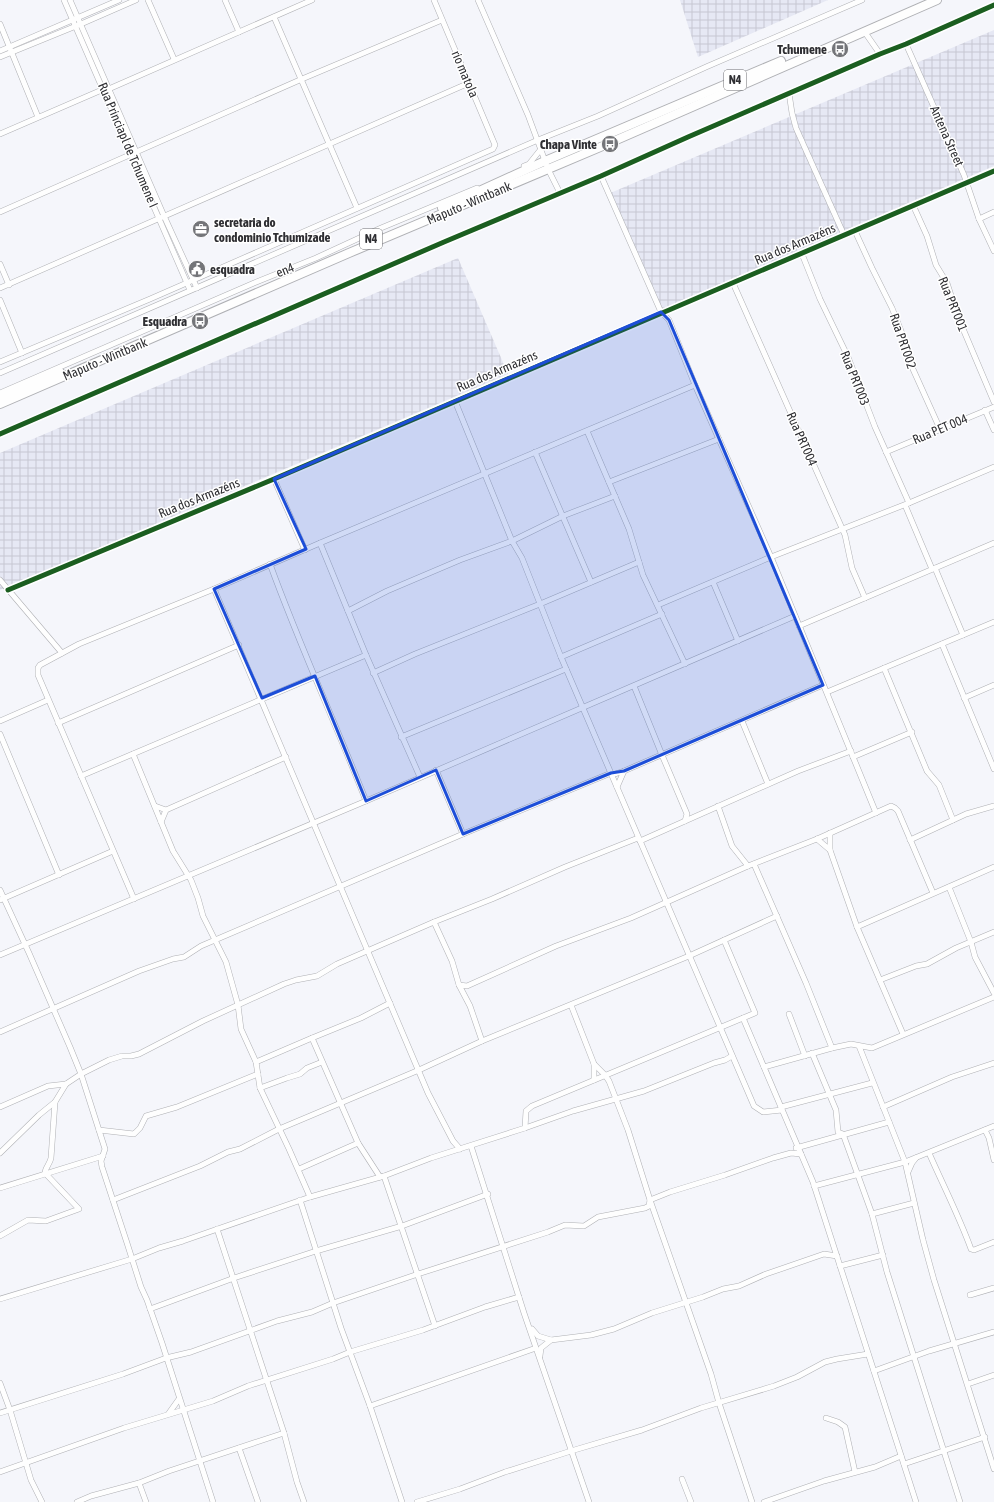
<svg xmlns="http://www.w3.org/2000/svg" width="994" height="1502" font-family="'Asap Condensed',sans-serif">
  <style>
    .industrial { fill: url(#industrial-grid) }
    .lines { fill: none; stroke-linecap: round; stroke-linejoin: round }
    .minor-casing { stroke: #afb0b4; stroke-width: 6 }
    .trunk-casing { stroke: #afb0b4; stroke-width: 10 }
    .minor { stroke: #fefefe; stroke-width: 5 }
    .trunk { stroke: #fefefe; stroke-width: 8 }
    .cycleway-casing { stroke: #fff; stroke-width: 8 }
    .cycleway { stroke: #1b5e20; stroke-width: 5 }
    .marked { fill: #1d4ed8; fill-opacity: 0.2; stroke: #1d4ed8; stroke-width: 3; stroke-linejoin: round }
    .labels { text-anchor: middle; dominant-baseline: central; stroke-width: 3; stroke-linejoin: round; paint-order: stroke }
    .shield { fill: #fff; stroke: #6d6d70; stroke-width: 1 }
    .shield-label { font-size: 12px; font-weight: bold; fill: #2f2f33 }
    .poi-label { font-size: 13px; font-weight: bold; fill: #2f2f33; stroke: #fff; text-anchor: end }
    .street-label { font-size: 13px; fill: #2f2f33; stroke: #fff }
  </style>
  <defs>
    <pattern id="industrial-grid" width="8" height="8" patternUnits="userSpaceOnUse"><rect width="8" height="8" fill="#e6e8f4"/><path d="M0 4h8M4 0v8" fill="none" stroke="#c6c7d2"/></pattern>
  </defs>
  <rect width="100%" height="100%" fill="#f5f6fb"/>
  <g class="industrial">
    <path d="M680,0H828L698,57Z"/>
    <path d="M994,30V166L662,309L608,194Z"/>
    <path d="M458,258L508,374L0,590V453Z"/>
  </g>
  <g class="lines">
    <defs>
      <g id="minor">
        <path d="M64,0L190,290"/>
        <path d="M70,0L164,216L197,288"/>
        <path d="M148,0L174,59"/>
        <path d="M225,0L239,32"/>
        <path d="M478,0L528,115L548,169L560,193"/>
        <path d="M274,17L357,208"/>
        <path d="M0,24L38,117"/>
        <path d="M864,31L880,54"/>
        <path d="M906,44L964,175L979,219L994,251"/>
        <path d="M0,51L119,0"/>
        <path d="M0,57L81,24L136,0"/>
        <path d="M789,93L792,113L796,128L844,235"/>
        <path d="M0,134L104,89L111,88L312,0"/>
        <path d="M524,166L529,164L541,149"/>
        <path d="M601,176L661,312L669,320L695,385L771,557L876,813"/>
        <path d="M913,205L927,236L936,265L947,283L958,317L994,402"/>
        <path d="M0,212L302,79L442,20"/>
        <path d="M979,219L994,212"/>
        <path d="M855,231L872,268L892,308L907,346L912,367L940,429"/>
        <path d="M802,254L820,299L848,357L875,427L909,503"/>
        <path d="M0,264L9,285"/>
        <path d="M733,283L845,535L852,568L865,598"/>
        <path d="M0,288L469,83"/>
        <path d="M0,300L22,353"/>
        <path d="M0,362L150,299L493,149L495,145L434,0"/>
        <path d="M0,373L538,140L598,116L706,67L862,0"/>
        <path d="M0,393L254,283L316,258L381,228L477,188"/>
        <path d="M455,401L512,541L522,558L561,657L754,1106L763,1112L782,1110"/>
        <path d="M985,410L994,430"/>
        <path d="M587,431L629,529L643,575L685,664"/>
        <path d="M0,434L444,242L601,176L688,137L880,54L906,44L994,5"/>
        <path d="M535,452L591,582"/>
        <path d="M886,452L994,407"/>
        <path d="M274,479L305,550"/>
        <path d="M609,482L719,439"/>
        <path d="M905,505L932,569"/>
        <path d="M320,543L366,655L420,777"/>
        <path d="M270,564C299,644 335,722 366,801"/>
        <path d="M935,568L963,635"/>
        <path d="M0,580L62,653"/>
        <path d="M713,582L738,641"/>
        <path d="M214,589L428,1093L453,1141L460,1149"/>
        <path d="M8,590L274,479L994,171"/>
        <path d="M658,605L771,557L909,503L994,467"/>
        <path d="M348,611L387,591L460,560L512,541L563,516L615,496"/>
        <path d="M799,626L994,543"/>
        <path d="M942,644L994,769"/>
        <path d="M561,657L662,614"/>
        <path d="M884,668L927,771L939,785L953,820"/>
        <path d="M373,673L415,654L540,604L639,562"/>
        <path d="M634,686L662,755L687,814L685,821"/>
        <path d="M827,692L994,622"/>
        <path d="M964,698L994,685"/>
        <path d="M0,721L48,700"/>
        <path d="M742,721L768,784"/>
        <path d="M58,723L239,645"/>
        <path d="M0,734L59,875"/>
        <path d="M401,737L566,669"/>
        <path d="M133,754L173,851L191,880L198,898L203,916L226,962L238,1005L241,1029L256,1062L260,1088L289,1149L310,1197"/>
        <path d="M853,757L912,732"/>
        <path d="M436,770L463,834"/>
        <path d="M612,775L624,771L823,685"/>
        <path d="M81,776L366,655"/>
        <path d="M617,787L624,771"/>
        <path d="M155,806L166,810L286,757"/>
        <path d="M718,806L732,846L748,866"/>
        <path d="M161,822L166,810"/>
        <path d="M830,833V850"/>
        <path d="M817,839L830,850L857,927L903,1034"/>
        <path d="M910,840L966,814L994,806"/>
        <path d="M640,841L798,771L851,751"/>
        <path d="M754,864L806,983L832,1048"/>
        <path d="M949,887L971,942L975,957L994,993"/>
        <path d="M0,890L29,953L70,1047L81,1074L105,1149L101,1161L102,1167L127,1243L141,1287L147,1300L162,1343L213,1502"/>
        <path d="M134,899L38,675V668L40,665L79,644L214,589L320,543L695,385"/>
        <path d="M0,900L113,851"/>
        <path d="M434,922L452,961L459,985L470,1006L482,1041"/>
        <path d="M857,927L994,867"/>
        <path d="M0,955L366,801L795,616"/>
        <path d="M880,980L916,966L927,964L956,948L994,932"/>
        <path d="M459,985L467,986L556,946L631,918L748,866L817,839L891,806L895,808L898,811L933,893"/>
        <path d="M571,1005L594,1064L605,1075L609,1081L628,1130L650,1200L711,1374L719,1403L752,1502"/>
        <path d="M789,1014L805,1056"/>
        <path d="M743,1018L813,1182L916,1502"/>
        <path d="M0,1032L139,971L173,959L184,957L201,946L463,834L611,773"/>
        <path d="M859,1046L905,1162L994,1126"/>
        <path d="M812,1053L836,1110L838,1132L843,1134L872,1214"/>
        <path d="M256,1062L312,1038"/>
        <path d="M764,1067L832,1048L851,1044L872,1048L994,997"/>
        <path d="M594,1080V1064"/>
        <path d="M260,1088L287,1078L300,1074L307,1068L322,1062"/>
        <path d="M0,1107L48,1086L66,1084"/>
        <path d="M781,1107L872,1083"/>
        <path d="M883,1107L952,1077L994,1063"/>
        <path d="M525,1128L573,1111L644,1091L714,1063L725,1060L732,1056"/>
        <path d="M99,1130L134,1134L140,1128L146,1116L177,1107L258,1074"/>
        <path d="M985,1130L989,1138L994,1160"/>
        <path d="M358,1143L312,1038L361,1018L390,1003"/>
        <path d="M471,1146L524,1313L589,1502"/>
        <path d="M796,1148L889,1122"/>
        <path d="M0,1153L39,1115L55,1102L66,1084L81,1074L109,1060L122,1056H131L139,1054L203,1021L284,984L296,980L317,976L337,964L434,922L492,899L565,867L638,838"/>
        <path d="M929,1153C943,1185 959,1216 971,1249L974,1250L994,1242"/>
        <path d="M299,1169L358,1143L380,1177"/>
        <path d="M908,1172L912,1163L916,1158"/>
        <path d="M384,1176L435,1326"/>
        <path d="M814,1186L905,1162L923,1240L934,1280L994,1469"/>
        <path d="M0,1188L103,1156"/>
        <path d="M113,1200L200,1166L228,1152L240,1149L279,1129L419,1070L482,1041L689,956L777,916"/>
        <path d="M300,1200L341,1328L370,1406"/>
        <path d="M914,1203L872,1214L887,1272L960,1502"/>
        <path d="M0,1236L28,1220L46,1221L79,1209L45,1173C45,1168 50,1164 51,1158L55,1102"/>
        <path d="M840,1266L883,1255"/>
        <path d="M970,1295L994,1288"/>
        <path d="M0,1299L132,1259L159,1248L183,1241L310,1197L384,1176L431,1158L525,1128L526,1111L532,1106L755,1013L724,940"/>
        <path d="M150,1309L234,1278L316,1251L402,1226L488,1194"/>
        <path d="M532,1329L538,1336L551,1340"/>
        <path d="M540,1356L541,1348L551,1340L591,1335L614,1329L652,1313L703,1297L723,1289L739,1286L766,1274L824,1254L837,1256"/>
        <path d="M874,1371L929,1351L994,1332"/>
        <path d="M0,1383L10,1410L31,1480L42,1502"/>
        <path d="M968,1384L994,1375"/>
        <path d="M0,1413L123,1374L166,1358L191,1352L277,1321L312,1312L333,1303L418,1274L548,1232L565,1225L584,1226L598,1217L645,1208L649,1206L650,1200L670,1192L725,1175L773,1158L791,1153L801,1154"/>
        <path d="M169,1413L179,1399"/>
        <path d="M826,1418L838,1422L845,1427L855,1472"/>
        <path d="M284,1433L297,1482L304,1502"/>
        <path d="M239,1448L258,1502"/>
        <path d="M904,1464L985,1437"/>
        <path d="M0,1472L124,1428L213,1401L248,1386L333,1359L350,1352L423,1330L485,1307L519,1297"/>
        <path d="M682,1479L691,1502"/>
        <path d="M139,1483L146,1502"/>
        <path d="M77,1502L91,1496L139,1483L169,1471L284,1433L217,1229"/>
        <path d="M402,1502L370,1406L536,1348"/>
        <path d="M417,1502L460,1489L505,1472L571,1451L642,1430L701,1408L774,1386L797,1377L825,1362L837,1359L868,1354"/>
        <path d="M764,1502L824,1481L875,1467L901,1456"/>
      </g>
      <g id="trunk">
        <path d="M442,208L545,161L781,61"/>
        <path d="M0,398L60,372"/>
        <path d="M0,404L349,253L598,148L937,0"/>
      </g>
    </defs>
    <use href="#minor" class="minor-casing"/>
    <use href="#trunk" class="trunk-casing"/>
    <use href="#minor" class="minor"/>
    <use href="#trunk" class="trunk"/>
    <defs>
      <g id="cycleway">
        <path d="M0,434L444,242L601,176L688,137L880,54L906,44L994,5"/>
        <path d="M8,590L274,479L994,171"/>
      </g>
    </defs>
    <use href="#cycleway" class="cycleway-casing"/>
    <use href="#cycleway" class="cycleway"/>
  </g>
  <path class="marked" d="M661,312L669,320L823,685L624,771L611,773L463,834L436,770L366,801L315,676L262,698L214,589L306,549L274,479Z"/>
  <defs>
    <symbol id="bus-disc" viewBox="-11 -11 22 22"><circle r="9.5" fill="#747579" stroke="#fff"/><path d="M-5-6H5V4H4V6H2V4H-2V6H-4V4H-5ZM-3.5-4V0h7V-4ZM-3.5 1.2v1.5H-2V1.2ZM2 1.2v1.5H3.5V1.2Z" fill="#fff"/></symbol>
    <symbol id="office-disc" viewBox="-11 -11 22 22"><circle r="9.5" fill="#747579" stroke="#fff"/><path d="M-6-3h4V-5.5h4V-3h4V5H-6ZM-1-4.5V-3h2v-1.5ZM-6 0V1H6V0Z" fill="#fff"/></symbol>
    <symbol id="civic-disc" viewBox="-11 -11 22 22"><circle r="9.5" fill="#747579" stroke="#fff"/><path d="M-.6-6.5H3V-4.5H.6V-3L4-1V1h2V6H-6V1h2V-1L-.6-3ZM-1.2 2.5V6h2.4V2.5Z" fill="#fff"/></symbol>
  </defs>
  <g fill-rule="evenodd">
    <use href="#bus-disc" x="830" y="39" width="20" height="20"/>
    <use href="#bus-disc" x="600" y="134" width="20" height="20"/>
    <use href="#office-disc" x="191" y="219" width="20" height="20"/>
    <use href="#civic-disc" x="187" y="259" width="20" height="20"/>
    <use href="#bus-disc" x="190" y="311" width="20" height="20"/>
  </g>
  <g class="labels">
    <g class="shield">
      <rect x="724" y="70" width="22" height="20" rx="3"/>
      <rect x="360" y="229" width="22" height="20" rx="3"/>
    </g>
    <g class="shield-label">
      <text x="735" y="80">N4</text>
      <text x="371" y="239">N4</text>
    </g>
    <g class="poi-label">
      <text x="827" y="49">Tchumene</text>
      <text x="597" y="144">Chapa Vinte</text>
      <text x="214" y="222" text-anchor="start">secretaria do<tspan x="214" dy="15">condominio Tchumizade</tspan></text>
      <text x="210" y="269" text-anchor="start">esquadra</text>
      <text x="187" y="321">Esquadra</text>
    </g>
    <g class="street-label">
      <text transform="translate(465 74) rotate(67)">rio matola</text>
      <text transform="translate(947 136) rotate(66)">Antena Street</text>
      <text transform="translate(128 145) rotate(67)">Rua Princiapl de Tchumene I</text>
      <text transform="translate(469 203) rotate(-23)">Maputo - Wintbank</text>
      <text transform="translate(795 244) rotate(-23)">Rua dos Armazéns</text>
      <text transform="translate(285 270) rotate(-22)">en4</text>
      <text transform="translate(953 304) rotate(68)">Rua PRT001</text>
      <text transform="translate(903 341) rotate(71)">Rua PRT002</text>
      <text transform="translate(105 359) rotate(-23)">Maputo - Wintbank</text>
      <text transform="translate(497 371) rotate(-23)">Rua dos Armazéns</text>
      <text transform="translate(855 378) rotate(68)">Rua PRT003</text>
      <text transform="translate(940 429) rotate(-23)">Rua PET 004</text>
      <text transform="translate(802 439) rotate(66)">Rua PRT004</text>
      <text transform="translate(199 498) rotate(-22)">Rua dos Armazéns</text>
    </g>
  </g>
</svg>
